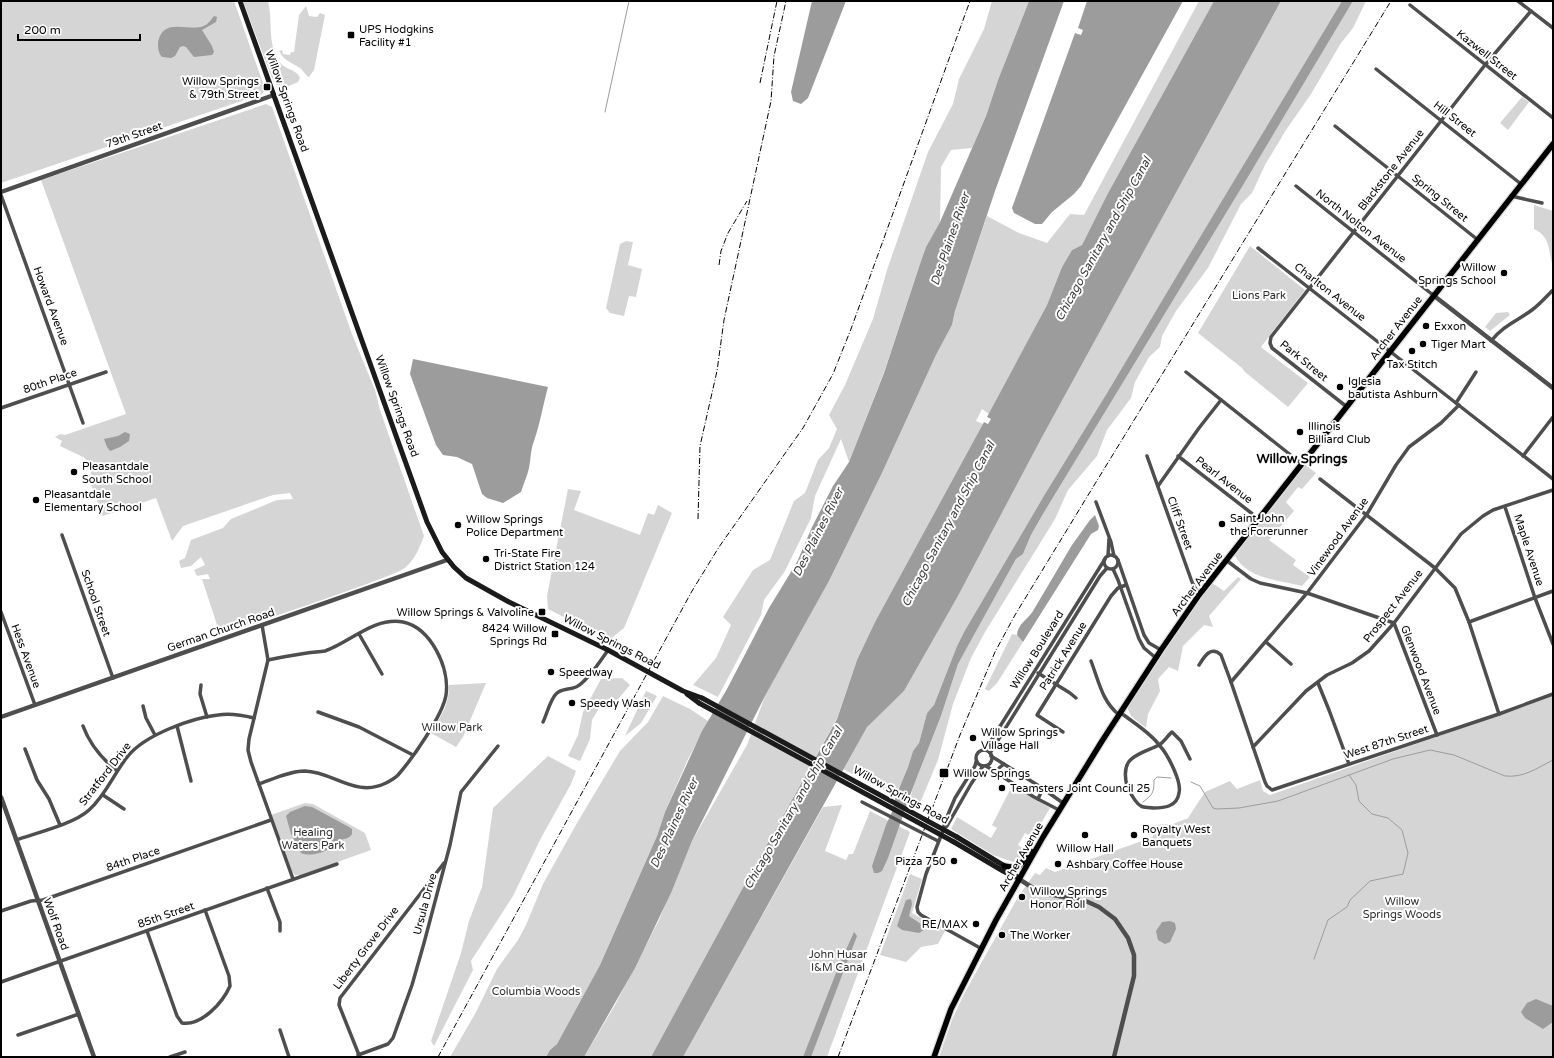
<svg xmlns="http://www.w3.org/2000/svg" width="1554" height="1058" font-family="'Varela Round',sans-serif">
  <style>
    .green { fill: #d5d5d5 }
    .water { fill: #9c9c9c }
    .lines { fill: none; stroke-linecap: round; stroke-linejoin: round }
    .stream { stroke: #9c9c9c; stroke-width: 1 }
    .primary-casing { stroke: #dbdbdb; stroke-width: 8 }
    .minor { stroke: #4e4e4e; stroke-width: 3.5 }
    .tertiary { stroke: #4e4e4e; stroke-width: 4.5 }
    .secondary { stroke: #1b1b1b; stroke-width: 5 }
    .primary { stroke: #000; stroke-width: 5.5 }
    .rail { stroke: #000; stroke-width: 1; stroke-dasharray: 6 2 1 2; stroke-linecap: butt }
    .secondary-bridge { stroke: #1b1b1b; stroke-width: 5 }
    .poi-dot { fill: #000; stroke: #fff; stroke-width: 1.5 }
    .labels { text-anchor: middle; dominant-baseline: central; stroke-width: 4; stroke-linejoin: round; paint-order: stroke }
    .poi-label { font-size: 11px; fill: #000; stroke: #fff; text-anchor: start }
    .street-label { font-size: 11px; fill: #000; stroke: #fff }
    .park-label { font-size: 11px; fill: #2c2c2c; stroke: #fff }
    .water-label { font-size: 12px; font-style: italic; fill: #3d3d3d; stroke: #fff }
    .quarter-label { font-size: 13px; font-weight: bold; fill: #000; stroke: #fff }
  </style>
  <rect width="100%" height="100%" fill="#fff"/>
  <g class="green">
    <path d="M1,1H234L265,89L262,94L1,183Z"/>
    <path d="M243,1H268C273,21 267,43 279,61C284,70 297,69 300,78L298,82C283,89 277,91 270,73Z"/>
    <path d="M992,1H1029L998,80L986,116L972,148L951,150L941,167L940,222L926,247L921,261L884,372L849,462L841,439L815,496L811,518L785,571L764,600L761,615L718,697L693,685L716,658L731,625L723,617L753,570L770,560L794,501L805,493L818,460L829,448L837,429L829,415L845,385L873,319L887,270L928,152L953,104L959,79L984,29Z"/>
    <path d="M1199,1H1214L1107,195L1082,245L1072,250L1062,267L1047,305L989,414L982,409L976,421L983,424L875,622L857,660L837,718L740,893L651,1057H584L615,1005L659,920L692,841L747,745L765,696L829,581L882,473L936,355L952,325L955,311L987,216L1019,233L1047,243L1070,214L1084,215Z"/>
    <path d="M1281,1H1342L1179,272L1107,393L1045,494L964,632L957,646L934,705L927,713L919,743L913,751L908,767L896,796L843,769L867,726L904,691L958,596L1041,439Z"/>
    <path d="M1353,1H1366L1353,28L1341,43L1311,94L1286,130L1265,165L1252,193L1241,204L1208,268L1176,311L1162,336L1160,347L1149,357L1135,382L1131,398L1107,430L1097,456L1068,490L1055,519L985,632L971,658L953,704L938,760L920,803L915,806L910,804L912,790L941,716L958,664L1016,559L1023,554L1031,535L1043,514L1245,182Z"/>
    <path d="M306,6L309,16L317,17L320,13L325,15L314,70L309,77C305,75 304,71 300,68C291,62 284,61 279,51L282,50L283,54L290,55L291,52H294L299,15Z"/>
    <path d="M1522,97L1529,102L1508,130L1500,123Z"/>
    <path d="M266,104L272,107L352,334L375,390L380,410L424,536C419,548 416,558 406,567C399,573 376,580 367,584C321,601 274,616 227,633L219,631L202,579H210L208,574L197,576L194,570L205,565L201,557L191,566L181,568L179,561L185,558L191,540L223,528L231,519L277,500L293,499L290,493L273,495L183,526L172,541L156,498L103,516L91,485L92,476L85,458L60,446L62,441L55,437L60,434L65,435L126,414L41,180Z"/>
    <path d="M1534,205L1553,211V267C1548,250 1551,237 1534,229Z"/>
    <path d="M626,241L633,242L628,265L642,269L636,297L629,296L624,316L610,313L606,308L620,244Z"/>
    <path d="M1250,246L1305,290L1261,347L1308,383L1288,407L1245,372L1242,368L1198,333Z"/>
    <path d="M1508,312L1510,315L1490,331L1485,327L1496,313Z"/>
    <path d="M1304,464L1316,473L1302,489L1298,487L1286,502L1294,511L1269,540L1296,560L1293,565L1310,577L1302,586C1278,580 1246,579 1234,554Z"/>
    <path d="M568,489L581,491L574,510L640,535L648,513L654,515L658,505L672,513L624,628L609,640L548,609L547,596Z"/>
    <path d="M1238,577L1241,579L1209,616L1213,627L1204,625L1183,646L1178,671L1169,667L1158,679L1160,691L1148,714L1146,728L1131,716L1127,707L1170,640L1212,583L1224,591Z"/>
    <path d="M1012,634L1017,635L1023,642L997,683L989,691L985,689Z"/>
    <path d="M622,678L630,685L614,704L601,705L592,720L590,739L580,761L568,756L578,735L583,712L601,679Z"/>
    <path d="M486,683L463,737L456,747L431,733C440,718 450,703 449,685Z"/>
    <path d="M646,691L657,696L641,723L625,736Z"/>
    <path d="M663,696L690,709L708,721L688,759L665,812L657,836L600,965L557,1044L550,1050L546,1057H450L475,1014L497,969L518,940L526,925L543,884L577,823L620,751L648,722Z"/>
    <path d="M1553,696V1057H939L952,1020L964,994L1018,897L1035,873L1040,875L1046,868L1055,872L1153,837L1150,825L1173,824L1188,818L1205,792L1230,781L1237,789L1260,780L1263,791L1270,795Z"/>
    <path d="M548,756L576,771L571,784L540,840L513,896L471,961L473,970L434,1046L431,1041L461,953L469,921L482,887L493,808Z"/>
    <path d="M1010,790L1017,794L1019,790L1050,808L1027,847L1033,833L1031,832L1028,835L1025,833L1018,845L1025,850L1016,863L993,855L951,829L957,817L991,838L997,828L992,825Z"/>
    <path d="M305,803L313,804L365,833L371,850L301,875H295L292,872L271,815Z"/>
    <path d="M842,805L825,851L846,860L849,854H853L870,811L910,832L827,1057H683L823,807Z"/>
    <path d="M910,874L922,879L912,913L945,931L938,944L921,947L906,962L880,955Z"/>
  </g>
  <g class="water">
    <path d="M812,1H846L808,98L801,104L793,101L791,92Z"/>
    <path d="M1029,1H1064L995,191L955,311L952,325L936,355L882,473L829,581L765,696L692,841L671,893L635,968L584,1057H546L550,1050L557,1044L600,965L657,836L665,812L702,731L727,689L769,608L797,562L812,527L833,486L849,462L884,373L921,261L926,247L940,222L986,116L998,80Z"/>
    <path d="M1087,1H1183L1081,186L1074,194L1052,212L1042,224H1035L1014,213L1012,208L1075,33L1081,35L1083,30L1078,28Z"/>
    <path d="M1214,1H1281L1041,439L958,596L904,691L867,727L683,1057H651L740,893L837,719L857,660L875,622L984,422L988,424L991,419L987,417L1047,305L1062,267L1072,250L1082,245L1107,195Z"/>
    <path d="M1342,1H1353L1245,182L1043,514L1031,535L1023,554L1016,559L958,664L941,716L912,790L888,858L882,871L878,873H874L872,866L886,825L892,812L896,796L908,767L913,751L919,743L927,713L934,705L957,646L964,632L1045,494L1107,393L1179,272Z"/>
    <path d="M214,16L217,17L216,22L202,30L212,46L214,52L212,55L194,57L186,47L183,46L180,47L175,56L171,58L162,57C158,52 158,48 158,43C162,18 185,30 200,27C207,26 210,21 214,16Z"/>
    <path d="M413,359L548,387C543,405 540,424 534,441C530,451 531,462 528,472C526,479 523,485 521,492L503,503L487,498L482,494L472,464L457,457L443,455L436,445L410,374Z"/>
    <path d="M125,432L130,434L129,441L120,447L110,451L107,447L104,439L118,436Z"/>
    <path d="M1095,515L1099,526L1098,530L1091,534L1023,642L1017,635C1017,625 1028,619 1033,611L1072,545L1090,520Z"/>
    <path d="M305,806L312,807L349,827L352,829V834C348,840 344,838 338,841C335,842 334,846 332,847C323,853 310,857 301,853L291,834L286,816L290,812Z"/>
    <path d="M911,899L912,904L909,916L924,926V930L919,933L902,930L897,926L906,900Z"/>
    <path d="M1170,921L1175,923L1176,929L1170,942L1165,944L1158,940L1156,931L1162,922Z"/>
    <path d="M854,932L857,936L811,1057H803L838,968Z"/>
    <path d="M1536,999L1553,1006V1022L1543,1029L1525,1018L1521,1012L1527,1003Z"/>
  </g>
  <g class="lines">
    <g class="stream">
      <path d="M605,112L629,1"/>
      <path d="M1191,782L1200,786L1213,808L1217,809L1239,808L1278,801L1393,759L1430,750L1454,755L1505,776C1524,778 1537,768 1553,760"/>
      <path d="M1143,802C1153,794 1154,793 1154,780L1157,777L1171,778"/>
      <path d="M1314,959L1328,920L1347,907L1350,900L1370,881L1403,874L1408,853L1402,830L1388,818L1372,814L1359,801L1356,785L1349,775"/>
    </g>
    <defs>
      <g id="primary">
        <path d="M1004,866L1017,868L1032,852"/>
        <path d="M934,1057L951,1009L996,920L1043,837L1102,741L1161,650L1199,595L1553,144"/>
      </g>
    </defs>
    <use href="#primary" class="primary-casing"/>
    <g class="minor">
      <path d="M1518,1L1553,28"/>
      <path d="M1410,5L1553,118"/>
      <path d="M1376,69L1521,184"/>
      <path d="M1335,126L1478,240"/>
      <path d="M1296,186L1433,295"/>
      <path d="M1,195L83,423"/>
      <path d="M1511,196L1542,203"/>
      <path d="M1258,248L1553,479"/>
      <path d="M1491,341C1504,325 1517,321 1532,310C1540,304 1546,297 1553,290"/>
      <path d="M1186,372L1302,464"/>
      <path d="M1456,403L1476,372"/>
      <path d="M1347,407L1272,348L1270,343L1271,337L1485,65L1531,11"/>
      <path d="M1,408L106,372"/>
      <path d="M1147,456L1192,582L1199,595"/>
      <path d="M1178,456L1259,519"/>
      <path d="M1523,456L1553,417"/>
      <path d="M1320,479L1435,568L1455,588L1469,622L1499,714"/>
      <path d="M1158,486L1199,428L1221,400"/>
      <path d="M1096,502L1111,542L1114,556"/>
      <path d="M1505,507L1535,598L1553,644"/>
      <path d="M62,535L113,678"/>
      <circle cx="1111" cy="562" r="7"/>
      <path d="M1108,556L1109,539"/>
      <path d="M1118,560L1144,635L1149,643L1161,650"/>
      <path d="M1226,560L1251,579L1260,583L1307,593L1394,623L1437,735"/>
      <path d="M1113,569L1118,580L1139,639L1144,648L1156,658"/>
      <path d="M1,612L35,705"/>
      <path d="M1469,622L1553,591"/>
      <path d="M262,625L268,660L249,739L248,750L251,762L293,879"/>
      <path d="M359,634L382,674"/>
      <path d="M1266,642L1291,664"/>
      <path d="M1091,661C1099,682 1102,701 1119,715"/>
      <path d="M1199,665C1204,657 1211,645 1221,655L1231,682L1265,782L1267,786L1272,790L1499,714L1553,694"/>
      <path d="M1038,673L1070,693L1076,698"/>
      <path d="M1231,682L1307,593L1367,514L1396,465L1409,447L1441,423L1459,405"/>
      <path d="M1318,683L1329,710L1349,764"/>
      <path d="M201,685L200,694L207,717"/>
      <path d="M143,706L146,718L155,735"/>
      <path d="M318,712L359,727L413,755"/>
      <path d="M1121,713C1134,723 1151,733 1160,746C1168,755 1182,782 1179,793C1177,807 1164,808 1153,808C1149,807 1144,808 1141,806C1135,803 1130,792 1127,786C1125,778 1124,770 1128,763C1133,754 1150,750 1159,745C1164,742 1168,735 1172,732L1181,741L1190,759"/>
      <path d="M543,722C547,714 550,700 556,694C561,688 569,690 576,687C587,682 601,660 608,650"/>
      <path d="M83,726C90,745 101,758 117,771"/>
      <path d="M177,726L191,781"/>
      <path d="M1063,732L1037,715L1111,596L1118,588L1126,585"/>
      <path d="M1253,747L1306,691L1327,675L1352,663L1369,651L1394,623L1461,534L1483,516L1493,510L1553,490"/>
      <path d="M25,749L37,780L49,799L60,825"/>
      <circle cx="984" cy="758" r="8"/>
      <path d="M983,750L987,747L1105,559"/>
      <path d="M990,753L1100,576L1107,568"/>
      <path d="M991,756L1039,786L1063,803"/>
      <path d="M986,766L1034,797L1059,810"/>
      <path d="M998,774L999,768L1004,764"/>
      <path d="M259,784C273,779 290,771 305,771C334,772 356,798 386,783C390,781 395,778 398,775C412,759 443,715 446,695C450,668 431,628 403,622C373,617 351,642 325,651C319,652 313,652 307,653C294,655 281,657 268,660"/>
      <path d="M103,795L124,809"/>
      <path d="M1038,799L1043,788"/>
      <path d="M862,802L938,841"/>
      <path d="M944,828V824L955,798L975,766L976,762"/>
      <path d="M16,840C36,833 74,824 89,810C106,795 114,773 128,756C145,735 191,718 218,715C230,713 242,715 254,718"/>
      <path d="M267,888L280,922V931"/>
      <path d="M1,911L31,901L43,900L271,820"/>
      <path d="M147,931L177,1016L182,1023C202,1026 223,1002 230,986L229,976L205,910"/>
      <path d="M982,949L921,915L918,912L917,907L926,874L944,828L947,826L971,784L983,766"/>
      <path d="M1,982L337,864"/>
      <path d="M280,1030L289,1057"/>
      <path d="M18,1035L79,1014"/>
      <path d="M358,1055L388,1044L393,1038L412,985L424,943L450,845L461,792L498,746"/>
      <path d="M359,1055L339,1005L340,998L444,863"/>
      <path d="M170,1057L185,1052"/>
    </g>
    <g class="tertiary">
      <path d="M1,192L274,95"/>
      <path d="M1433,295L1553,388"/>
      <path d="M1,717L447,560"/>
      <path d="M1,797L94,1057"/>
      <path d="M1019,879L1039,892L1088,902L1099,907L1115,919L1128,938L1134,955V976L1114,1057"/>
    </g>
    <g class="secondary">
      <path d="M240,1L427,522L442,552L454,567L466,578L509,602L608,650L683,691L702,698"/>
      <path d="M687,694L699,703"/>
      <path d="M957,837L1011,870L1019,879"/>
      <path d="M954,842L1003,871L1015,877"/>
    </g>
    <use href="#primary" class="primary"/>
    <g class="rail">
      <path d="M760,83L777,1"/>
      <path d="M719,265L721,251L728,233L747,201"/>
      <path d="M698,519L700,446L717,371L724,320L771,101L774,56L786,1"/>
      <path d="M438,1057L692,591L719,547L803,428L833,374L851,329L970,1"/>
      <path d="M838,1057L960,735L995,652L1015,615L1101,474L1391,1"/>
    </g>
    <g class="secondary-bridge">
      <path d="M702,698L957,837"/>
      <path d="M699,703L954,842"/>
    </g>
  </g>
  <g class="poi-dot">
    <rect x="347" y="31" width="8" height="8" rx="2"/>
    <rect x="263" y="83" width="8" height="8" rx="2"/>
    <circle cx="1504" cy="273" r="4"/>
    <circle cx="1426" cy="326" r="4"/>
    <circle cx="1423" cy="344" r="4"/>
    <circle cx="1412" cy="351" r="4"/>
    <circle cx="1340" cy="387" r="4"/>
    <circle cx="1300" cy="432" r="4"/>
    <circle cx="74" cy="472" r="4"/>
    <circle cx="36" cy="500" r="4"/>
    <circle cx="1222" cy="524" r="4"/>
    <circle cx="458" cy="525" r="4"/>
    <circle cx="486" cy="559" r="4"/>
    <rect x="538" y="608" width="8" height="8" rx="2"/>
    <rect x="551" y="630" width="8" height="8" rx="2"/>
    <circle cx="551" cy="672" r="4"/>
    <circle cx="572" cy="703" r="4"/>
    <circle cx="973" cy="738" r="4"/>
    <rect x="939" y="768" width="10" height="10" rx="2"/>
    <circle cx="1002" cy="788" r="4"/>
    <circle cx="1085" cy="835" r="4"/>
    <circle cx="1134" cy="835" r="4"/>
    <circle cx="954" cy="861" r="4"/>
    <circle cx="1058" cy="864" r="4"/>
    <circle cx="1022" cy="897" r="4"/>
    <circle cx="976" cy="924" r="4"/>
    <circle cx="1002" cy="935" r="4"/>
  </g>
  <g class="labels">
    <g class="poi-label">
      <text x="359" y="29">UPS Hodgkins<tspan x="359" dy="13">Facility #1</tspan></text>
      <text x="259" y="81" text-anchor="end">Willow Springs<tspan x="259" dy="13">&amp; 79th Street</tspan></text>
      <text x="1496" y="267" text-anchor="end">Willow<tspan x="1496" dy="13">Springs School</tspan></text>
      <text x="1434" y="326">Exxon</text>
      <text x="1431" y="344">Tiger Mart</text>
      <text x="1412" y="364" text-anchor="middle">Tax Stitch</text>
      <text x="1348" y="381">Iglesia<tspan x="1348" dy="13">bautista Ashburn</tspan></text>
      <text x="1308" y="426">Illinois<tspan x="1308" dy="13">Billiard Club</tspan></text>
      <text x="82" y="466">Pleasantdale<tspan x="82" dy="13">South School</tspan></text>
      <text x="44" y="494">Pleasantdale<tspan x="44" dy="13">Elementary School</tspan></text>
      <text x="1230" y="518">Saint John<tspan x="1230" dy="13">the Forerunner</tspan></text>
      <text x="466" y="519">Willow Springs<tspan x="466" dy="13">Police Department</tspan></text>
      <text x="494" y="553">Tri-State Fire<tspan x="494" dy="13">District Station 124</tspan></text>
      <text x="534" y="612" text-anchor="end">Willow Springs &amp; Valvoline</text>
      <text x="547" y="628" text-anchor="end">8424 Willow<tspan x="547" dy="13">Springs Rd</tspan></text>
      <text x="559" y="672">Speedway</text>
      <text x="580" y="703">Speedy Wash</text>
      <text x="981" y="732">Willow Springs<tspan x="981" dy="13">Village Hall</tspan></text>
      <text x="953" y="773">Willow Springs</text>
      <text x="1010" y="788">Teamsters Joint Council 25</text>
      <text x="1142" y="829">Royalty West<tspan x="1142" dy="13">Banquets</tspan></text>
      <text x="1085" y="848" text-anchor="middle">Willow Hall</text>
      <text x="946" y="861" text-anchor="end">Pizza 750</text>
      <text x="1066" y="864">Ashbary Coffee House</text>
      <text x="1030" y="891">Willow Springs<tspan x="1030" dy="13">Honor Roll</tspan></text>
      <text x="968" y="924" text-anchor="end">RE/MAX</text>
      <text x="1010" y="935">The Worker</text>
    </g>
    <g class="street-label">
      <text transform="translate(1487 55) rotate(38)">Kazwell Street</text>
      <text transform="translate(287 101) rotate(70)">Willow Springs Road</text>
      <text transform="translate(1455 119) rotate(38)">Hill Street</text>
      <text transform="translate(134 135) rotate(-19)">79th Street</text>
      <text transform="translate(1391 170) rotate(-52)">Blackstone Avenue</text>
      <text transform="translate(1440 198) rotate(39)">Spring Street</text>
      <text transform="translate(1361 226) rotate(38)">North Nolton Avenue</text>
      <text transform="translate(1330 292) rotate(38)">Charlton Avenue</text>
      <text transform="translate(51 306) rotate(70)">Howard Avenue</text>
      <text transform="translate(1396 328) rotate(-52)">Archer Avenue</text>
      <text transform="translate(1304 361) rotate(39)">Park Street</text>
      <text transform="translate(50 381) rotate(-19)">80th Place</text>
      <text transform="translate(397 406) rotate(70)">Willow Springs Road</text>
      <text transform="translate(1224 480) rotate(38)">Pearl Avenue</text>
      <text transform="translate(1180 523) rotate(70)">Cliff Street</text>
      <text transform="translate(1338 537) rotate(-54)">Vinewood Avenue</text>
      <text transform="translate(1529 550) rotate(72)">Maple Avenue</text>
      <text transform="translate(1197 584) rotate(-53)">Archer Avenue</text>
      <text transform="translate(96 603) rotate(71)">School Street</text>
      <text transform="translate(1393 606) rotate(-52)">Prospect Avenue</text>
      <text transform="translate(221 630) rotate(-19)">German Church Road</text>
      <text transform="translate(612 642) rotate(27)">Willow Springs Road</text>
      <text transform="translate(1037 650) rotate(-58)">Willow Boulevard</text>
      <text transform="translate(26 656) rotate(70)">Hess Avenue</text>
      <text transform="translate(1063 656) rotate(-58)">Patrick Avenue</text>
      <text transform="translate(1421 670) rotate(69)">Glenwood Avenue</text>
      <text transform="translate(1386 742) rotate(-18)">West 87th Street</text>
      <text transform="translate(105 774) rotate(-52)">Stratford Drive</text>
      <text transform="translate(901 795) rotate(29)">Willow Springs Road</text>
      <text transform="translate(1021 857) rotate(-60)">Archer Avenue</text>
      <text transform="translate(133 859) rotate(-19)">84th Place</text>
      <text transform="translate(425 904) rotate(-75)">Ursula Drive</text>
      <text transform="translate(166 915) rotate(-19)">85th Street</text>
      <text transform="translate(56 924) rotate(70)">Wolf Road</text>
      <text transform="translate(366 948) rotate(-53)">Liberty Grove Drive</text>
    </g>
    <g class="park-label">
      <text x="1259" y="295">Lions Park</text>
      <text x="452" y="727">Willow Park</text>
      <text x="313" y="832">Healing<tspan x="313" dy="13">Waters Park</tspan></text>
      <text x="1402" y="901">Willow<tspan x="1402" dy="13">Springs Woods</tspan></text>
      <text x="838" y="954">John Husar<tspan x="838" dy="13">I&amp;M Canal</tspan></text>
      <text x="536" y="991">Columbia Woods</text>
    </g>
    <g class="water-label">
      <text transform="translate(950 239) rotate(-71)">Des Plaines River</text>
      <text transform="translate(1103 239) rotate(-61)">Chicago Sanitary and Ship Canal</text>
      <text transform="translate(948 524) rotate(-62)">Chicago Sanitary and Ship Canal</text>
      <text transform="translate(818 532) rotate(-63)">Des Plaines River</text>
      <text transform="translate(793 808) rotate(-60)">Chicago Sanitary and Ship Canal</text>
      <text transform="translate(674 823) rotate(-65)">Des Plaines River</text>
    </g>
    <g class="quarter-label">
      <text x="1302" y="459">Willow Springs</text>
    </g>
  </g>
  <rect width="1554" height="1058" fill="none" stroke="#000000" stroke-width="4"/>
  <path d="M18 34v6h122v-6" fill="none" stroke="#000000" stroke-width="2"/>
  <text x="24" y="34" font-size="12" fill="#000000" stroke="#ffffff" stroke-width="3" paint-order="stroke">200 m</text>
</svg>
